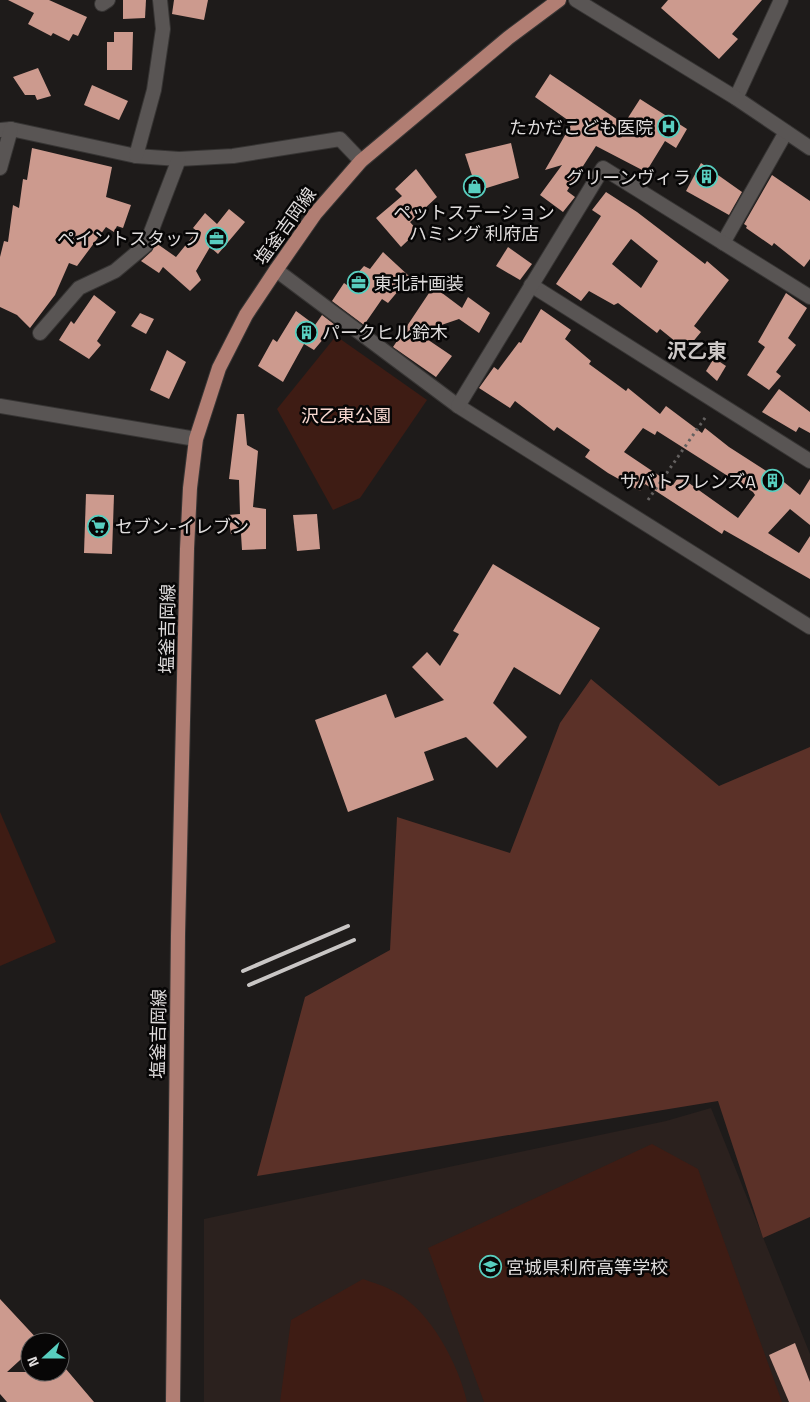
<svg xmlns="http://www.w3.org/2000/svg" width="810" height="1402" font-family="'Titillium Web','Noto Sans JP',sans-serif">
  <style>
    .built { fill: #2b211e }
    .green { fill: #3e1c14 }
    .forest { fill: #5b3128 }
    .building { fill: #cc9a8e; fill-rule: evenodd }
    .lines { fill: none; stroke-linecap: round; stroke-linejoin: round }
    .minor-casing { stroke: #373534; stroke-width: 16 }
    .tertiary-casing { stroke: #373534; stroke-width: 16 }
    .primary-casing { stroke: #373534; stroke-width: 16 }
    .path { stroke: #63605f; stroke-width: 3; stroke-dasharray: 2.5 4; stroke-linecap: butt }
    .minor { stroke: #595554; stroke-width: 14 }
    .tertiary { stroke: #595554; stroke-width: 14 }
    .primary { stroke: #b17e73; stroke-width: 14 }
    .rail { stroke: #c9c6c5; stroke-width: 4 }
    .labels { text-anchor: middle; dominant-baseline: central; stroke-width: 5; stroke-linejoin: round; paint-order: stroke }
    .poi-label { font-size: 18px; fill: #dfdcdc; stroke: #070606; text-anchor: end }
    .street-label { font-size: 18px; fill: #dfdcdc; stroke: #070606 }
    .park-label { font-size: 18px; fill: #f8d8d0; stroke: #070606 }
    .quarter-label { font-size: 20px; font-weight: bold; fill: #ccc7c6; stroke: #070606 }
  </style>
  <rect width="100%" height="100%" fill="#1e1b1a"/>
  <path class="built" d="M711,1108L810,1354V1402H204V1219L666,1121Z"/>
  <g class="green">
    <path d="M336,336L427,400L360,498L333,510L277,409Z"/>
    <path d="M0,812L56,942L0,966Z"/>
    <path d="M652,1144L698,1169L782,1402H484L428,1248Z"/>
    <path d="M363,1279C374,1283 385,1286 395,1292C430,1310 459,1365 467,1402H280L291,1320Z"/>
  </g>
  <path class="forest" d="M591,679L719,786L810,747V1217L763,1238L718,1101L257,1176L305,997L390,950L397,817L510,853L560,723Z"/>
  <g class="building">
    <path d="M8,0H49L87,17L78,36L73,34L69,41L53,33L51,36L28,24L34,13Z"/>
    <path d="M123,0H146L145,18L123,19Z"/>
    <path d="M174,0H208L204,20L172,14Z"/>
    <path d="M668,0H762L732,34L738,39L719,59L661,8Z"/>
    <path d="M114,32H133L132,70H107V42H114Z"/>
    <path d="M38,68L51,96L37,100L35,95H25L13,77Z"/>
    <path d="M550,74L624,124L640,99L687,129L676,148L665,141L646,172L596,146L567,191L575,197L563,212L540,195L562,165L545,170L572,123L535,97Z"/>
    <path d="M92,85L128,101L119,120L84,105Z"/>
    <path d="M511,143L519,178L477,191L465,154Z"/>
    <path d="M32,148L112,167L106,197L131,205L123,228L117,226L114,232L106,227L77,266L69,263L55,295L30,328L17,315L0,307V257L4,241L8,242L13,205L19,208L23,179L27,180Z"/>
    <path d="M701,163L742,192L729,215L686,191Z"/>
    <path d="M416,169L437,197L410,222L418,231L401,247L376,218L402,196L395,189Z"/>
    <path d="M772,175L810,201V259L804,267L774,243L772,246L746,228L747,226L744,224Z"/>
    <path d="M606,192L637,212L705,264L707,261L729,280L694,326L701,332L686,350L660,329L657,333L618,303L614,305L589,291L581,301L556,284L601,216L592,210ZM631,239L658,261L641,288L612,264Z"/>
    <path d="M229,209L245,222L218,254L210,247L196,271L201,280L190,291L163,267L159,273L141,261L152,251L156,243L176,257L197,231L193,228L205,213L217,224Z"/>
    <path d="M508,247L532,264L520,280L496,266Z"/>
    <path d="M383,252L410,277L388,303L382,299L364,325L332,301L344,283L347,285L364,266L370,269Z"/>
    <path d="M431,290H438L462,308L468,297L490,313L479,333L459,319L418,333L452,356L436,377L393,347Z"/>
    <path d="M786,293L807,308L788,338L796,345L776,372L781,376L769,390L747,375L765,347L758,342Z"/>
    <path d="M94,295L116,312L97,341L101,345L89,359L59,340L71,321L74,324Z"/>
    <path d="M541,309L571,330L565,339L591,361L589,364L626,391L628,388L660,414L666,406L702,433L705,428L729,447L768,472L769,470L800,495L810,479V525L790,509L768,533L799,553L810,536V579L724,530L722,534L645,484L640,491L608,473L585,457L590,450L557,427L554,431L515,401L510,408L479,388L494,367L498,370L519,342L521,343ZM643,428L655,435L657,431L753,492L755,495L738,518L679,476L673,485L624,452Z"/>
    <path d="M296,311L315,325L322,315L335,325L314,350L304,344L283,382L258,366L273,339L277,342Z"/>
    <path d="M140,313L154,319L146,334L131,326Z"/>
    <path d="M167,350L186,362L169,399L150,390Z"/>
    <path d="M714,358L726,366L717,381L706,371Z"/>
    <path d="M779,389L810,412V433L799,427L796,432L762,412Z"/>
    <path d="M237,414H244L247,445L258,451L253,507L266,509V549L242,550L241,534H231L228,515L240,514L239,480L229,479Z"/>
    <path d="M86,494L114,495L112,554L84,553Z"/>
    <path d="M317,514L320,549L297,551L293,515Z"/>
    <path d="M493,564L600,628L560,695L514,667L493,703L527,737L497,768L466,737L424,752L434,780L348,812L315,720L386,694L395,718L444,700L412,667L427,652L440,666L459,634L453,631Z"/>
    <path d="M0,1299L40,1342H30V1351L7,1372H60V1362L94,1402H7L0,1394Z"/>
    <path d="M795,1343L810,1382V1402H789L769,1355Z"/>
  </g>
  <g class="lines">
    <defs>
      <g id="minor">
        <path d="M102,4L108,0"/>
        <path d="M736,98L781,0"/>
        <path d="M0,130L11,129L136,156L179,159L233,156L340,139L361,161"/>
        <path d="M136,156L154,90L163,29L160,0"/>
        <path d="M0,168L11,129"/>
        <path d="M723,243L786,132"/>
        <path d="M276,270L458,406L810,627"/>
        <path d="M531,285L810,461"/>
        <path d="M40,333L79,288L115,271L146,245L179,159"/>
        <path d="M458,406L603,168L810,297"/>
      </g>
      <g id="tertiary">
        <path d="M576,0L736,98L810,148"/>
        <path d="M0,406L196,439"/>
      </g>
      <path id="primary" d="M173,1402L178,935L187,549L190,488L196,439L219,368L246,315L276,270L315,214L361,161L508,38L559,0"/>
    </defs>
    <use href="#minor" class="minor-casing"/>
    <use href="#tertiary" class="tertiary-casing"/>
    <use href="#primary" class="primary-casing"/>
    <path class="path" d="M648,500L707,415"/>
    <use href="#minor" class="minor"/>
    <use href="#tertiary" class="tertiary"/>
    <use href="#primary" class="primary"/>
    <g class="rail">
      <path d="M243,971L348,926"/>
      <path d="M249,985L354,940"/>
    </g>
  </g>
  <defs>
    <symbol id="hospital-ring" viewBox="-11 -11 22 22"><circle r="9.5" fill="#070606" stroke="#58cebf" stroke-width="1.5"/><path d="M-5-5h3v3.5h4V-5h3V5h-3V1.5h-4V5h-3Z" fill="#58cebf"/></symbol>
    <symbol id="building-ring" viewBox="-11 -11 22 22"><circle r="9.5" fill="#070606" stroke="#58cebf" stroke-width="1.5"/><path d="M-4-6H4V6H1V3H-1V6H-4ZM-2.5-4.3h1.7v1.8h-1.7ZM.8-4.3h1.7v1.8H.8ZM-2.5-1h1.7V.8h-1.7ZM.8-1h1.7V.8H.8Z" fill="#58cebf"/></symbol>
    <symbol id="shop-ring" viewBox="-11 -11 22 22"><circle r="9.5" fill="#070606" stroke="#58cebf" stroke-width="1.5"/><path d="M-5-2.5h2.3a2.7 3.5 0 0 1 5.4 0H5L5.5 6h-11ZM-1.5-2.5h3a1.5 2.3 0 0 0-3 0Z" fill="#58cebf"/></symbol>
    <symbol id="office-ring" viewBox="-11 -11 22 22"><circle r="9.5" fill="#070606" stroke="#58cebf" stroke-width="1.5"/><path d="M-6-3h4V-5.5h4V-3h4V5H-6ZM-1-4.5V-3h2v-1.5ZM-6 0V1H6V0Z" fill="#58cebf"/></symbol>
    <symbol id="supermarket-ring" viewBox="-11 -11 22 22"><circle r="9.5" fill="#070606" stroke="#58cebf" stroke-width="1.5"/><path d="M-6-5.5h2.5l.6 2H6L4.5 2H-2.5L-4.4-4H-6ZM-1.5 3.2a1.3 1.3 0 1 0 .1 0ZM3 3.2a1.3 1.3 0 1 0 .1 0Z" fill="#58cebf"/></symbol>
    <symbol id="school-ring" viewBox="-11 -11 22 22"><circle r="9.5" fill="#070606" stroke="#58cebf" stroke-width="1.5"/><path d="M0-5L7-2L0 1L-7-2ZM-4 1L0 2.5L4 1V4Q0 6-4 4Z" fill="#58cebf"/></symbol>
  </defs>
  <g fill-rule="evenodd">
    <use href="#hospital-ring" x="656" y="114" width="25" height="25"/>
    <use href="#building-ring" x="694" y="164" width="25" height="25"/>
    <use href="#shop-ring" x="462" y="174" width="25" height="25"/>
    <use href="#office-ring" x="204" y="226" width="25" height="25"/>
    <use href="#office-ring" x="346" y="270" width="25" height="25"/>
    <use href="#building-ring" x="294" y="320" width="25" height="25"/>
    <use href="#building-ring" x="760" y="468" width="25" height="25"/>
    <use href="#supermarket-ring" x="86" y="514" width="25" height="25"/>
    <use href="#school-ring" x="478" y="1254" width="25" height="25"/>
  </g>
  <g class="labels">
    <g class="poi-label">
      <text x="653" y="127">たかだこども医院</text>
      <text x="691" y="177">グリーンヴィラ</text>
      <text x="474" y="212" text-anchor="middle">ペットステーション<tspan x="474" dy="21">ハミング 利府店</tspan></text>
      <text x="201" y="238">ペイントスタッフ</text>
      <text x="374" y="283" text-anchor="start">東北計画装</text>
      <text x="322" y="332" text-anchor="start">パークヒル鈴木</text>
      <text x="756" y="481">サバトフレンズA</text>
      <text x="115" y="526" text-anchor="start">セブン-イレブン</text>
      <text x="506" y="1267" text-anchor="start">宮城県利府高等学校</text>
    </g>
    <g class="street-label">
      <text transform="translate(285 226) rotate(-54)">塩釜吉岡線</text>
      <text transform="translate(167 629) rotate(-89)">塩釜吉岡線</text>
      <text transform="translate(158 1034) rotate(-89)">塩釜吉岡線</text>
    </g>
    <g class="park-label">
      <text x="346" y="415">沢乙東公園</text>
    </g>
    <g class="quarter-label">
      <text x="697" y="350">沢乙東</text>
    </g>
  </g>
  <g transform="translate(45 1357) rotate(249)"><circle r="24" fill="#070606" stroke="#5d5c5c"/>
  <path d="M0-4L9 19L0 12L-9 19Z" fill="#58cebf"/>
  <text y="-8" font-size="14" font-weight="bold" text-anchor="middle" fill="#dfdcdc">N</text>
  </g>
</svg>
